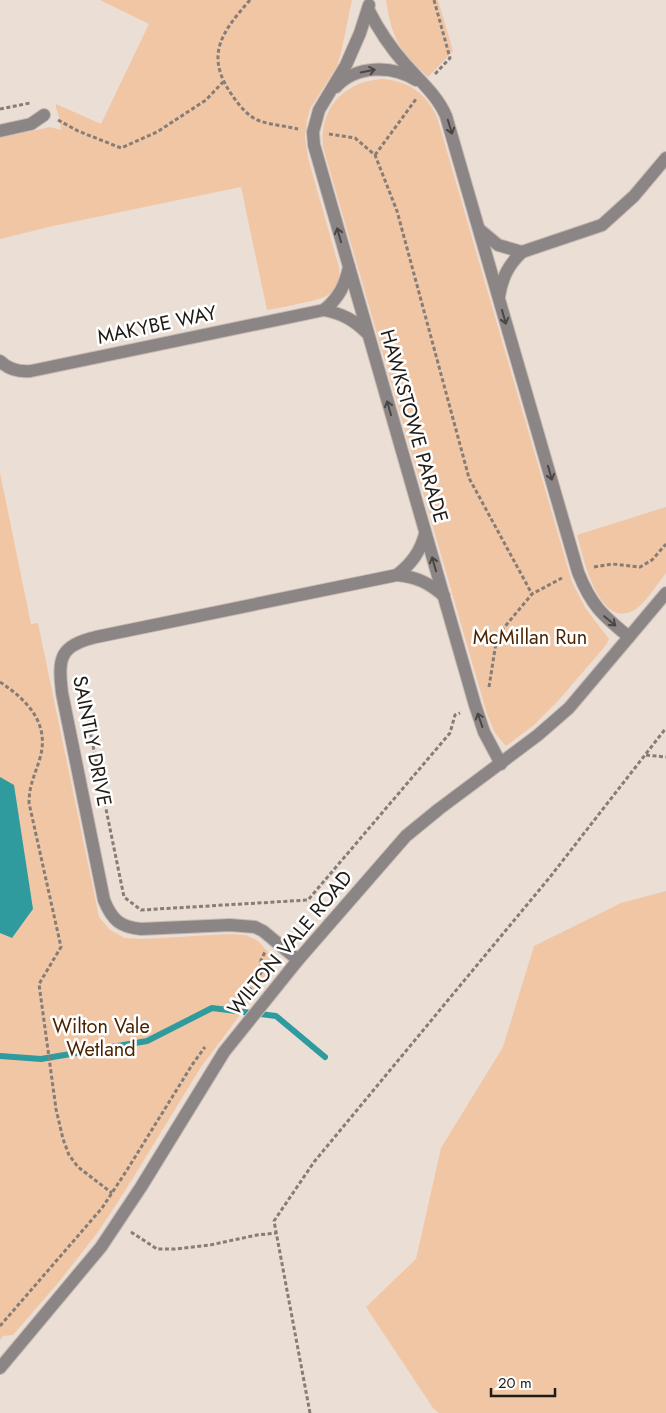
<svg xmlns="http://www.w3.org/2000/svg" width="666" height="1413" font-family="Jost,sans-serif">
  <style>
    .green { fill: #f1c6a5 }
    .water { fill: #309b9e }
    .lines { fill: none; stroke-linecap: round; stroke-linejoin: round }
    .stream { stroke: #309b9e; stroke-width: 6 }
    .service-casing { stroke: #c6bbb3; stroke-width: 14 }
    .minor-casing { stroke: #c6bbb3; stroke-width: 14 }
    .tertiary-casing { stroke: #c6bbb3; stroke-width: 14 }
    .path { stroke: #857d76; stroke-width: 3; stroke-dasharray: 4 2.5; stroke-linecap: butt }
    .service { stroke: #8c8586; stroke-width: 12 }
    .minor { stroke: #8c8586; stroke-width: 12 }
    .tertiary { stroke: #8c8586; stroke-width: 12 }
    .oneway { stroke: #4b4543 }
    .labels { text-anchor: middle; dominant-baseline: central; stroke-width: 5; stroke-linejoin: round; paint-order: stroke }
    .street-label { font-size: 20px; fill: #1f1b17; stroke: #fff }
    .park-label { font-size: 20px; fill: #4a2400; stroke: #fff }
  </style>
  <rect width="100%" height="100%" fill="#ebded5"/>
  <g class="green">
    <path d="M100,0H352L341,53L337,66L310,109L307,120L305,138L308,158L339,267C342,295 323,299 302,303C290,306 278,308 267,310L241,187L53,226L0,239V138L50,127L61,130L60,120L56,108V104L101,124L149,24Z"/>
    <path d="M386,0H438L453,51L428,77C399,50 392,39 386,0Z"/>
    <path d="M383,79C408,81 426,93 437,117L572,582L586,609L609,639L606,645L558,701L534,725L506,746L495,733L487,714L323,147C319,108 344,81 383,79Z"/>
    <path d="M0,473L31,624L38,623L99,917L110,930L125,938L144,939L229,934L246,935L258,941L269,953L271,967L269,975L264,983L201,1067L125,1191L98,1232L58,1283L13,1335L3,1336L0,1340Z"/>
    <path d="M666,507V573C658,583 646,602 636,609C599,633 583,556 577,535Z"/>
    <path d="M666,891V1413H439L433,1408L366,1307L416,1259L441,1148L503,1047L534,946L621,903Z"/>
  </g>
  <path class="water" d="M0,777L14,785L33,909L12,938L0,933Z"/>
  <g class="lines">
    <path class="stream" d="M0,1056L41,1059L147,1041L212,1008L276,1016L325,1057"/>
    <defs>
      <path id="service" d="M0,131L31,124L44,115"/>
      <g id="minor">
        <path d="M480,230L498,245L522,252"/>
        <path d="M499,297C502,278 508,265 522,252L602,225L634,196L666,158"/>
        <path d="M324,310C339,298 345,285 349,267"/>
        <path d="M0,361C9,370 19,372 31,371L324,310C343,314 354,320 367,333"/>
        <path d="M397,575C412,563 420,552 425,534"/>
        <path d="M629,637L666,593"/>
        <path d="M298,960L263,931L255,927L230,925L141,929C120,927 112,920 104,900L62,693C58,658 59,646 96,637L397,575C417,577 429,583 444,596"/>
      </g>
      <g id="tertiary">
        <path d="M369,5L360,33L346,65L319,110L313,132L314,145L475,705L484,732L501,764"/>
        <path d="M336,87C356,65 392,65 416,80"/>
        <path d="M0,1368L101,1247L141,1187L224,1052L298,960L406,836L439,809L538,735L569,708L629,637C602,615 591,605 578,572L446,116C437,95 420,81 405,64C390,47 378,29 368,9"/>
      </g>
    </defs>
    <use href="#service" class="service-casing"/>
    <use href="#minor" class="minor-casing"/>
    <use href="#tertiary" class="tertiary-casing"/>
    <g class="path">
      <path d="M250,0C222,32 204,55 232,95C239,105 248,117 260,121C272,125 286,126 298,129"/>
      <path d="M434,0L450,58L435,74"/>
      <path d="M0,109L30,103"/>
      <path d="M58,120L78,131L121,148L157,132L206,100L223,82"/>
      <path d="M329,134L355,138L375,155L397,211L469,478L532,594"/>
      <path d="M375,155L416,99"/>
      <path d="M594,567L612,564L640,567L652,560L666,544"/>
      <path d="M0,682C27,700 50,723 40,758C35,775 29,785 29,803L61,947L39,984L56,1109L63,1139L69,1155L78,1167L112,1193"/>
      <path d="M80,682L124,897L141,910L308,900L450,733L455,715L460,713"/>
      <path d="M489,687L497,636L532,594L562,578"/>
      <path d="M646,755L666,757"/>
      <path d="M249,991L261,973V960L265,952"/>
      <path d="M131,1232L157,1249H175L210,1245L257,1235L276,1233"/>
      <path d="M0,1326L102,1208L127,1170L192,1065L205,1047"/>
      <path d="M310,1413L274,1221L314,1162L550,877L666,728"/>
    </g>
    <use href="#service" class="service"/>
    <use href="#minor" class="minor"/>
    <use href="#tertiary" class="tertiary"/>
  </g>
  <defs><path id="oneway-shaft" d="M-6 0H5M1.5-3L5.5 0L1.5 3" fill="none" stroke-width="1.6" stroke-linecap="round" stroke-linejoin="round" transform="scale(1.25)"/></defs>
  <g class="oneway">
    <use href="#oneway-shaft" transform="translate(368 71) rotate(-12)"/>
    <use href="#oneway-shaft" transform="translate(450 127) rotate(73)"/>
    <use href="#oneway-shaft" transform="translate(339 235) rotate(-106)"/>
    <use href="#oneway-shaft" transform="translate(504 317) rotate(74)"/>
    <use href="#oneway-shaft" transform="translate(389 408) rotate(-106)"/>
    <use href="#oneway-shaft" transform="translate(550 473) rotate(74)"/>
    <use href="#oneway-shaft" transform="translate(434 564) rotate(-106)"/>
    <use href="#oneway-shaft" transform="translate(610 621) rotate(40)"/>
    <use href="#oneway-shaft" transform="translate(480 720) rotate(-109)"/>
  </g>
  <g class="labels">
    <g class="street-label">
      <text transform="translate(157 325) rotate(-12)">MAKYBE WAY</text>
      <text transform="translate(414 426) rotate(74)">HAWKSTOWE PARADE</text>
      <text transform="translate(92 741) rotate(79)">SAINTLY DRIVE</text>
      <text transform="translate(290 943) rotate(-50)">WILTON VALE ROAD</text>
    </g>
    <g class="park-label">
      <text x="530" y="637">McMillan Run</text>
      <text x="101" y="1026">Wilton Vale<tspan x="101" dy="23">Wetland</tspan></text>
    </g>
  </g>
  <path d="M491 1388v8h64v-8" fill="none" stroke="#1f1b17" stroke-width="2.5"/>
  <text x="498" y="1388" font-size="15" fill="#1f1b17" stroke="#ffffff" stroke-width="4" paint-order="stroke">20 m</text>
</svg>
